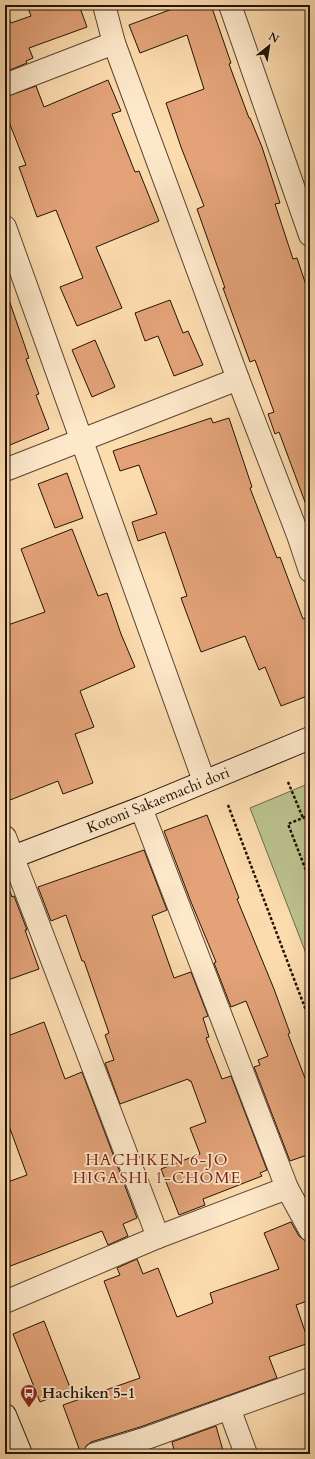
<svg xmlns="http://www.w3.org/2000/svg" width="315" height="1459" font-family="Cardo,serif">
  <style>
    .green { fill: #bbc18d; stroke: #6e6a4a }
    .building { fill: #e3a278; stroke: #221306 }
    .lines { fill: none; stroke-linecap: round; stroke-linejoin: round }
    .street-casing { stroke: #584530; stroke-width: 24 }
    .secondary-casing { stroke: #221306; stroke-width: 24 }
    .path { stroke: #221306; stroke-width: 2.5; stroke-dasharray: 3 2; stroke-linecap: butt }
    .street { stroke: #fde8ca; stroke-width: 22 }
    .secondary { stroke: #fde8ca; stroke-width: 22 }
    .labels { text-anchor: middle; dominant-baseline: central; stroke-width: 3.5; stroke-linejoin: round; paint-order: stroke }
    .street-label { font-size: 15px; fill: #221306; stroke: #fde8ca }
    .poi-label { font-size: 15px; font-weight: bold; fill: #221306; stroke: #fde8ca; text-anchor: start }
    .neighbourhood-label { font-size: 16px; letter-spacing: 1px; fill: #7a1f14; stroke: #fde8ca }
  </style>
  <rect width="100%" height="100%" fill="#fcdbae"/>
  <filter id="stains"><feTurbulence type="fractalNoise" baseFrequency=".005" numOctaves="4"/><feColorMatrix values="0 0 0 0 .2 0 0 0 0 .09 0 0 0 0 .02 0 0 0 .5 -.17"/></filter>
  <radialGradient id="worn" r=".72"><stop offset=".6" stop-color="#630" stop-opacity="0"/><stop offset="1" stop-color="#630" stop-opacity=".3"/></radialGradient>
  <path class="green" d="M310,783V964L250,808Z"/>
  <g class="building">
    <path d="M27,5H79L87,27L29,48L33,58L26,61L27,63L5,72V11H6L11,23L31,16Z"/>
    <path d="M183,5H211L231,63L229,64L249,118H250L262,147L280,203L275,204L293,259L297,258L310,297V510H308L279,432L275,434L268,414L274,412L255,360L250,362L223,288H225L197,209L204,206L181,147L166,103L204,89L187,35L140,53L129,25Z"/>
    <path d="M108,80L121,111L112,114L135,172L139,171L159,221L96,247L122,308L77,326L60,287L83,278L56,210L37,217L19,167L26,165L5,112V97L36,86L44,107Z"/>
    <path d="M8,297L29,358L26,359L39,394L36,395L49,429L5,447V298Z"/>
    <path d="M170,300L183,333L188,331L203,365L174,376L158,336L145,341L135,313Z"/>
    <path d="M95,340L115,387L92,397L72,350Z"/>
    <path d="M211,418L213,423L229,418L252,487L250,488L277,558L280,557L303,619L310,616V695L281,706L265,667L259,670L245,636L201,652L181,598L187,596L165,532L138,541L132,522L157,514L139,465L120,471L113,451Z"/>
    <path d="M67,473L83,518L55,528L38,484Z"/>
    <path d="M72,529L98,596L107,593L121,634L135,667L80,691L94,727L75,734L93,783L63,794L58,781L5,802V626L45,612L21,549Z"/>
    <path d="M207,815L239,898L237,899L274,989L290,1033L288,1034L310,1091V1154L290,1161L254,1067L260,1065L258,1060L268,1056L246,1001L231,1007L214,963L216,962L191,902L164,831Z"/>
    <path d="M144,850L167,910L152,916L174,978L191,972L208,1016L203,1018L209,1037L206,1038L222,1079L231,1076L267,1170L260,1173L262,1176L203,1199L205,1205L179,1215L161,1169L200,1154L190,1128L206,1122L191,1081H189L188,1079L120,1104L105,1063L114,1060L105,1035L109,1033L84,961H82L66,915L51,921L38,887Z"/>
    <path d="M7,883L12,897L14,896L27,930H25L39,969L5,981V884Z"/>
    <path d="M44,1022L65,1079L82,1072L137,1218L123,1224L128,1236L108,1245L102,1231L45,1253L5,1268V1183L27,1175L5,1115V1037Z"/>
    <path d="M291,1222L299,1236L306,1241L310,1252V1300L296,1305L309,1343L269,1357L277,1378L140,1427L91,1442L86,1446L83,1454H81L63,1405L140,1378L104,1281L120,1275L117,1268L137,1259L143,1274L158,1268L177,1317L213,1303L210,1293L279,1269L264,1233Z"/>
    <path d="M44,1321L71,1390L40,1402L13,1334Z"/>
    <path d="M216,1426L224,1454H175L172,1442Z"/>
  </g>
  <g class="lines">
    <defs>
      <g id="street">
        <path d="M104,5L114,43L238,379L298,535L310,571"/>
        <path d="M230,5L310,235"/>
        <path d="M5,85L114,43"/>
        <path d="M5,227L204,781"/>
        <path d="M5,470L238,379"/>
        <path d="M141,808L287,1188L310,1230"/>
        <path d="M5,837L158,1237"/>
        <path d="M5,1302L158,1237L287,1188"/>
        <path d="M229,1408L246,1454"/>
        <path d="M95,1454L144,1439L310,1379"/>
      </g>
      <g id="secondary">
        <path d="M5,860L141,808L310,738"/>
        <path d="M5,1415L21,1454"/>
      </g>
    </defs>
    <use href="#street" class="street-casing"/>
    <use href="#secondary" class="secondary-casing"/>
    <g class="path">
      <path d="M288,782L303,818"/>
      <path d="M228,805L310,1021"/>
      <path d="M310,815L288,824L307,873L310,872"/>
    </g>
    <use href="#street" class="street"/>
    <use href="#secondary" class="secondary"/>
  </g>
  <defs>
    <symbol id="bus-pin" viewBox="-11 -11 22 30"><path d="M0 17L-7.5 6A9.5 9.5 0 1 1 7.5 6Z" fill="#8f2418" stroke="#fde8ca"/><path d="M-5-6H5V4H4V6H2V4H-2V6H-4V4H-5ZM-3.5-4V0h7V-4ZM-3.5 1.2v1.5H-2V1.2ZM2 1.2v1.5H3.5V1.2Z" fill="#fff"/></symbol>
  </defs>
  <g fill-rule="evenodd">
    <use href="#bus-pin" x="19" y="1383" width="20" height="27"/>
  </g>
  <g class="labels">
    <g class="street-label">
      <text transform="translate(158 800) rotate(-22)">Kotoni Sakaemachi dori</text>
    </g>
    <g class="poi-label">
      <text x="42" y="1393">Hachiken 5-1</text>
    </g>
    <g class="neighbourhood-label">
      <text x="157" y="1160">HACHIKEN 6-JO<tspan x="157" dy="18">HIGASHI 1-CHOME</tspan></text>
    </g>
  </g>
  <rect width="315" height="1459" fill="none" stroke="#fcdbae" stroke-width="20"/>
  <rect x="6" y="6" width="303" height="1447" fill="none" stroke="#221306" stroke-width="2"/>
  <rect x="10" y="10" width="295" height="1439" fill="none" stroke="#221306"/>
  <g transform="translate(269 46) rotate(30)" stroke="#fde8ca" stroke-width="3" paint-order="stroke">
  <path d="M0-3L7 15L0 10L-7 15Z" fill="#221306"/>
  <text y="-6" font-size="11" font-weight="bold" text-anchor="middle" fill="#221306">N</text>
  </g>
  <rect width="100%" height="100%" filter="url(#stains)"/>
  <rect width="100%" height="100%" fill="url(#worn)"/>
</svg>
